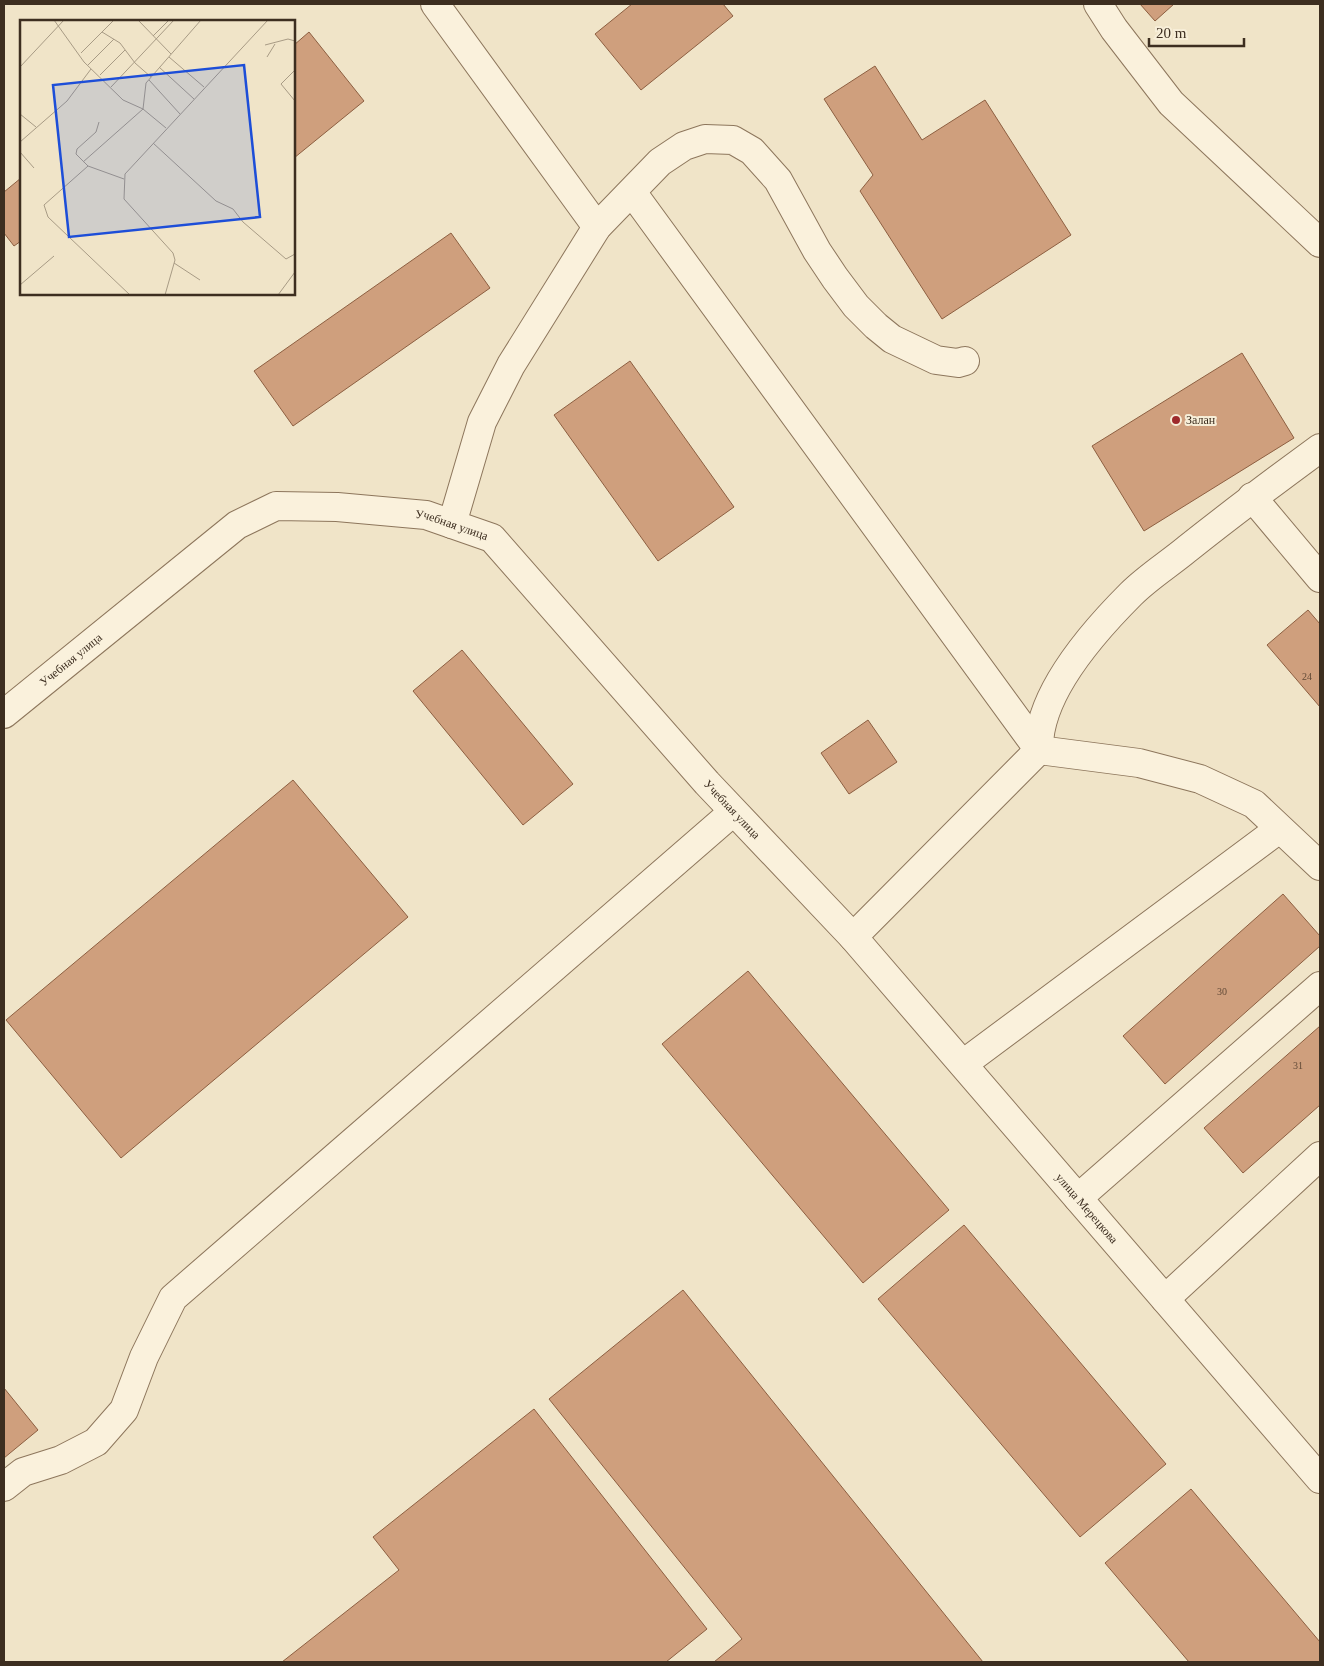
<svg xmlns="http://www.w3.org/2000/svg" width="1324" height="1666" font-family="'Times New Roman',serif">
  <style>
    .building { fill: #cf9f7d; stroke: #8d5f41 }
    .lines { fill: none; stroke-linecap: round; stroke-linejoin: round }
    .minor-casing { stroke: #8d765c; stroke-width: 30 }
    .minor { stroke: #faf1dc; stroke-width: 28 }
    .poi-dot { fill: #9e2a2b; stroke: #f7eed8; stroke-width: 2 }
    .labels { text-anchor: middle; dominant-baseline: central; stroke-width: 4; stroke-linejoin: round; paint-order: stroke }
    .number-label { font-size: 10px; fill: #624a37 }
    .poi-label { font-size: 12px; fill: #3d2e20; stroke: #f7eed8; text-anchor: start }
    .street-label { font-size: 12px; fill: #3d2e20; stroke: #f7eed8 }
    .inset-road { fill: none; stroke: #a89b85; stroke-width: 1 }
    .view { fill: #1d4ed8; fill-opacity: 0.15; stroke: #1d4ed8; stroke-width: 2.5 }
    .inset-edge { fill: none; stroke: #3d2e20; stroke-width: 2.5 }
  </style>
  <rect width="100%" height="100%" fill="#f0e4c8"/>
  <g class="building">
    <path d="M632,4H723L733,16L641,90L595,34Z"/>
    <path d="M1140,4H1174L1155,21Z"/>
    <path d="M309,32L364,101L294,158V45Z"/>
    <path d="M875,66L922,140L985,100L1071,235L942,319L860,191L873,175L824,99Z"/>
    <path d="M21,178V241L14,246L4,233V192Z"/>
    <path d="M451,233L490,288L293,426L254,371Z"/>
    <path d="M1242,353L1294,438L1144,531L1092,446Z"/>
    <path d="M630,361L734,507L658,561L554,415Z"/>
    <path d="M1308,610L1320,624V707L1267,645Z"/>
    <path d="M462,650L573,784L523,825L413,691Z"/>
    <path d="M868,720L897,762L849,794L821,753Z"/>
    <path d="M293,780L408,917L121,1158L6,1020Z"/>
    <path d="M1283,894L1320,936V946L1165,1084L1123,1036Z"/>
    <path d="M748,971L949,1210L863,1283L662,1044Z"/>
    <path d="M1320,1026V1105L1243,1173L1204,1128Z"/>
    <path d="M964,1225L1166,1464L1080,1537L878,1299Z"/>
    <path d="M683,1290L983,1662H714L742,1639L549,1399Z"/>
    <path d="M4,1388L38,1430L4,1458Z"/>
    <path d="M534,1409L707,1629L666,1662H282L399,1570L373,1537Z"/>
    <path d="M1191,1489L1320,1642V1662H1189L1105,1563Z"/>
  </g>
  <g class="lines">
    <defs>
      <g id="minor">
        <path d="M435,4L597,227"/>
        <path d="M1098,4L1114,29L1171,103L1320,243"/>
        <path d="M632,192L1039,750L1139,763L1200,779L1254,804L1320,866"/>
        <path d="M1252,497L1320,578"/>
        <path d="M452,524L482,422L511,365L597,227L660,162L684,146L705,139L733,140L752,151L778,180L817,251L835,278L856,306L876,326L892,339L936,360L958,363L965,361"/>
        <path id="s1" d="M4,714L237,525L276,506L337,507L426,515L492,538L707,783L853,937L1320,1479"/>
        <path d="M853,937L1039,750C1037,695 1094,631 1131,594C1148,577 1169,564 1187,549C1231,514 1275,481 1320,448"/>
        <path d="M963,1064L1279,829"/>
        <path d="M1078,1198L1320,986"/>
        <path d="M1165,1299L1320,1156"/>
        <path d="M4,1487L23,1472L61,1460L96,1442L124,1410L144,1357L173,1298L733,812"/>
      </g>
    </defs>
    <use href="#minor" class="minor-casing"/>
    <use href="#minor" class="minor"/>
  </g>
  <circle class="poi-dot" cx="1176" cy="420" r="5"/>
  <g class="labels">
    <g class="number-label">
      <text x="1307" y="676">24</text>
      <text x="1222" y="991">30</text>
      <text x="1298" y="1065">31</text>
    </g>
    <g class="poi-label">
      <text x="1186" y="420">Залан</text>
    </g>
    <g class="street-label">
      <text stroke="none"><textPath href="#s1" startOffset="521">Учебная улица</textPath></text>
      <text stroke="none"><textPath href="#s1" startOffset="86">Учебная улица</textPath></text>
      <text stroke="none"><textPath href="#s1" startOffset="926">Учебная улица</textPath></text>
      <text stroke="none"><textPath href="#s1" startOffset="1460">улица Мерецкова</textPath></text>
    </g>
  </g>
  <g transform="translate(20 20)">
    <rect width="275" height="275" fill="#f0e4c8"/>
    <path class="inset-road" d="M34,0L64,42L103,80L123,89L146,108M118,0L151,34M82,12L100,23L115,43L131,57M133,16L149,0M245,25L268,19L275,21M61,33L94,0M149,37L184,67M247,37L255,24M68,45L94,19M0,47L44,0M139,47L174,79M275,50L261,64L275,81M80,55L105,30M129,60L160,94M91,67L154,0M0,94L16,107M79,102L76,112L57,129L56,134L68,146L104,159M0,122L47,81L71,49M133,123L196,181L213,189L223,202L266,239L275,234M0,132L14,148M63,142L123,89L126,63L181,0M68,146L24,185L28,197L110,275M154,243L180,260M0,265L34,236M145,275L155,240L153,233L104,179L105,154L248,0M258,275L275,252"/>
    <path class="view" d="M224,45L240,197L49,217L33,65Z"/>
    <rect width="275" height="275" class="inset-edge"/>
  </g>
  <rect width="1324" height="1666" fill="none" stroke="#3d2e20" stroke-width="10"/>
  <path d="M1149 38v8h95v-8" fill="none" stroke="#3d2e20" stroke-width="2.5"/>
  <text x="1156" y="38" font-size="15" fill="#3d2e20" stroke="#f7eed8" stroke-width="4" paint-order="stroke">20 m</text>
</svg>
